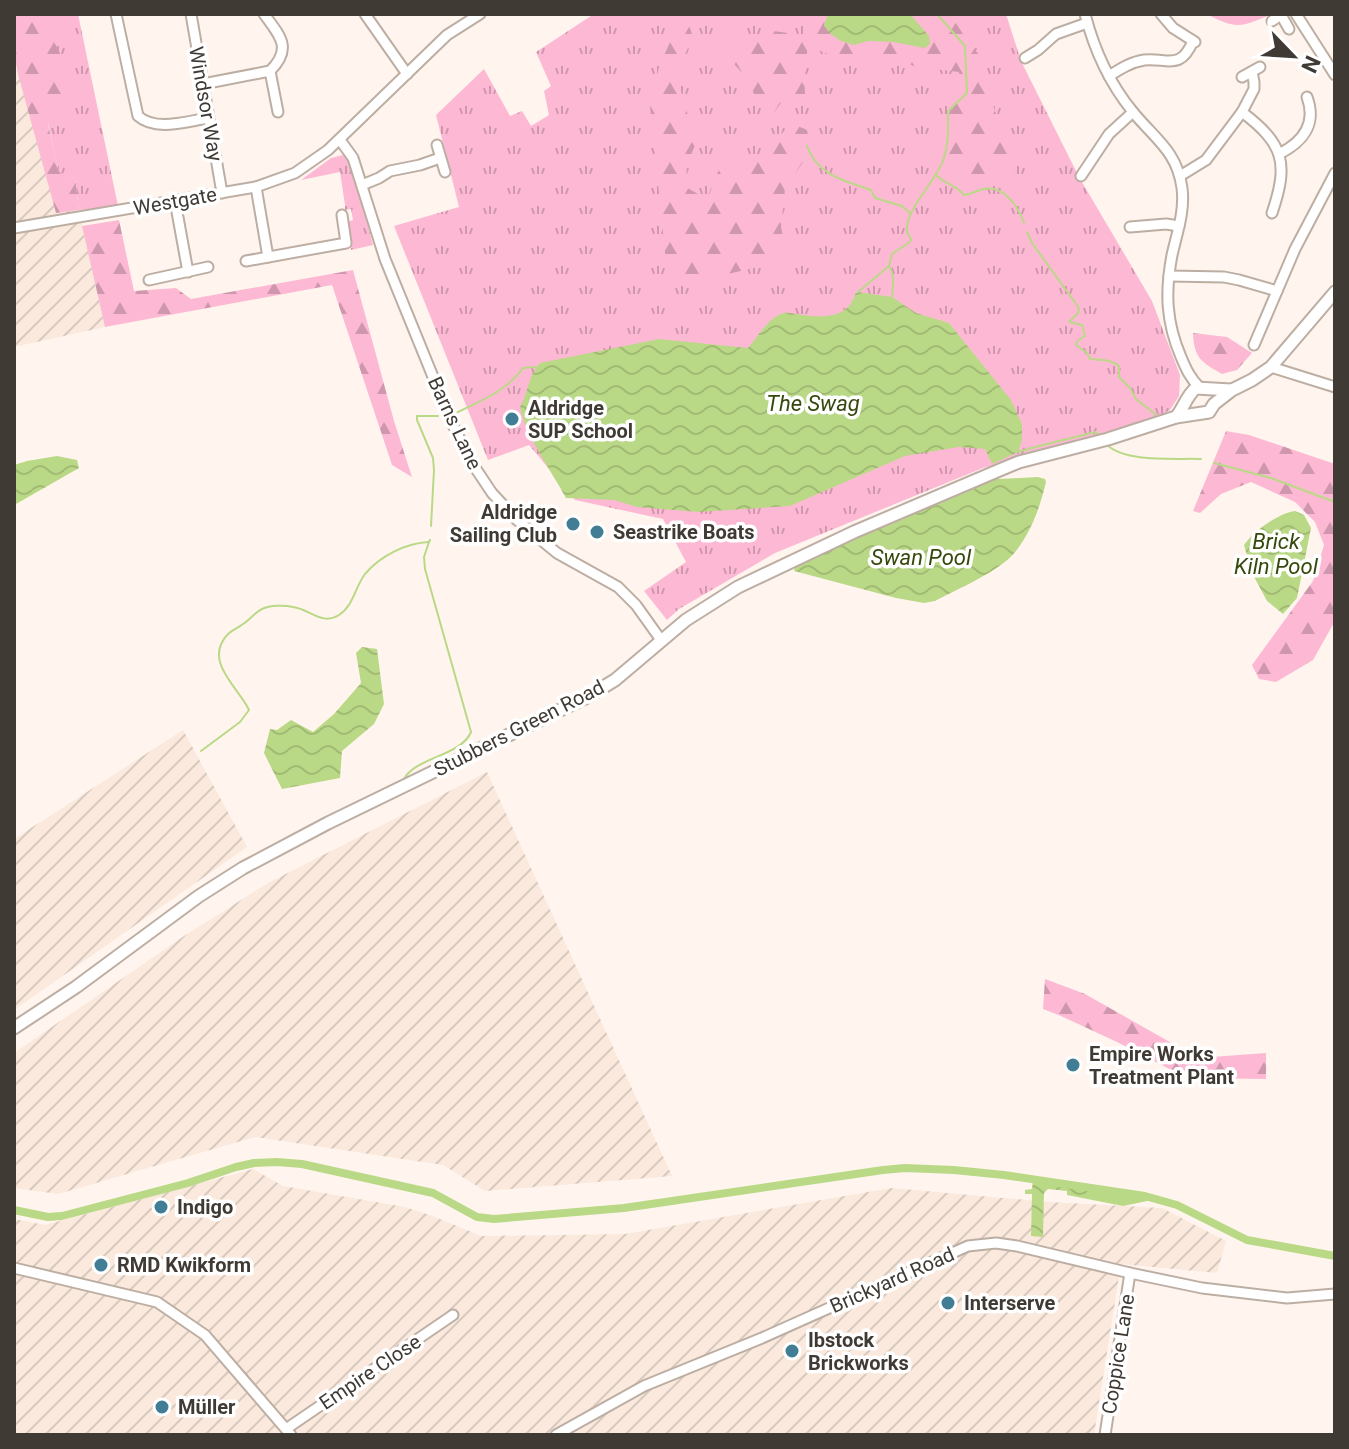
<svg xmlns="http://www.w3.org/2000/svg" width="1349" height="1449" font-family="Roboto,sans-serif">
  <style>
    .industrial { fill: url(#industrial-furrows) }
    .grass { fill: url(#grass-tufts) }
    .forest { fill: url(#forest-firs) }
    .water { fill: url(#water-waves) }
    .lines { fill: none; stroke-linecap: round; stroke-linejoin: round }
    .stream { stroke: #bad986; stroke-width: 2 }
    .canal { stroke: #bad986; stroke-width: 8 }
    .minor-casing { stroke: #bdaea3; stroke-width: 13 }
    .tertiary-casing { stroke: #bdaea3; stroke-width: 15 }
    .minor { stroke: #fff; stroke-width: 9 }
    .tertiary { stroke: #fff; stroke-width: 11 }
    .poi-dot { fill: #417d94; stroke: #fff; stroke-width: 3 }
    .labels { text-anchor: middle; dominant-baseline: central; stroke-width: 7; stroke-linejoin: round; paint-order: stroke }
    .street-label { font-size: 20px; fill: #403a35; stroke: #fff }
    .poi-label { font-size: 20px; font-weight: bold; fill: #403a35; stroke: #fff; text-anchor: start }
    .water-label { font-size: 22px; font-style: italic; fill: #36490c; stroke: #fff }
  </style>
  <defs>
    <pattern id="industrial-furrows" width="10" height="10" patternUnits="userSpaceOnUse" patternTransform="scale(2)"><rect width="10" height="10" fill="#fbe9dd"/><path d="M-1 1l2-2M0 10L10 0M9 11l2-2" fill="none" stroke="#d8c9be"/></pattern>
    <pattern id="grass-tufts" width="24" height="20" patternUnits="userSpaceOnUse" patternTransform="scale(2)"><rect width="24" height="20" fill="#fdb9d4"/><path d="M3 7l-1-3M5 7V3M7 7l1-3M15 17l-1-3M17 17v-4M19 17l1-3" fill="none" stroke="#ce97ad"/></pattern>
    <pattern id="forest-firs" width="22" height="20" patternUnits="userSpaceOnUse" patternTransform="scale(2)"><rect width="22" height="20" fill="#fdb9d4"/><path d="M5 1l3.5 6h-7zM16 11l3.5 6h-7z" fill="#ce97ad"/></pattern>
    <pattern id="water-waves" width="16" height="10" patternUnits="userSpaceOnUse" patternTransform="scale(2)"><rect width="16" height="10" fill="#bad986"/><path d="M0 5q4-4 8 0t8 0" fill="none" stroke="#a1bb74"/></pattern>
  </defs>
  <rect width="100%" height="100%" fill="#fff5ee"/>
  <g class="industrial">
    <path d="M14,14L75,178L79,210L105,327L14,347Z"/>
    <path d="M183,730L247,847L14,1010V839Z"/>
    <path d="M487,772L672,1176L485,1191L443,1165L255,1137L58,1194L14,1188V1053L181,938L268,883Z"/>
    <path d="M253,1169L283,1186L405,1207L433,1216L481,1236L625,1234L891,1188L1049,1202L1162,1208L1226,1241L1217,1273L1121,1264L1094,1435H14V1219L45,1225Z"/>
  </g>
  <g class="grass">
    <path d="M24,14H78L118,206L79,210L75,178L59,173Z"/>
    <path d="M594,14H1006L1021,61L1079,177L1152,301L1180,375L1179,396L1170,410L1155,418L1097,438L983,468L775,553L679,609L667,620L644,591L686,562L663,519L575,500L529,445L488,460L394,226L459,207L436,115L484,69L510,116L522,111L531,126L549,115L544,91L551,86L536,52Z"/>
    <path d="M1207,14H1272C1242,27 1236,30 1207,14Z"/>
    <path d="M343,155L351,163L373,245L351,250L347,222L353,220L351,209L345,210V205L340,172L301,180L331,158Z"/>
  </g>
  <g class="forest">
    <path d="M14,14H45L44,19L69,73L70,97L58,99L48,125L59,172L75,178L79,210L56,213L18,74L14,50Z"/>
    <path d="M780,14H828L824,26L854,45C878,38 901,43 925,48L929,36L910,14H949L981,58L985,80L1017,178L959,177L942,170C941,164 939,157 939,151C942,123 963,100 959,72L916,67L898,59L875,57H834L808,45L804,74L805,94H787L773,114L759,106L747,78L723,52L721,43L732,36L750,38L773,31L804,35L805,21Z"/>
    <path d="M689,25L693,37L676,74L696,143L687,164L686,187L708,200L714,180L724,160L754,157L767,152L775,139L793,124L807,130L811,150L785,189L781,227L788,260L685,284L667,271L650,106L659,67L674,33Z"/>
    <path d="M119,220L134,291L176,288L191,299L353,270L394,421L412,477L392,465L332,285L105,327L82,226Z"/>
    <path d="M1193,333L1227,337L1252,353L1237,370L1222,374C1201,362 1194,358 1193,333Z"/>
    <path d="M1226,431L1249,435L1335,464V621L1313,660L1276,682L1259,679L1252,665L1313,581L1324,545L1315,522L1295,502L1251,482L1221,494L1200,513L1193,511Z"/>
    <path d="M1045,979L1085,994L1198,1058L1266,1053V1079L1187,1078L1117,1042L1061,1016L1043,1009Z"/>
  </g>
  <g class="water">
    <path d="M828,14H910L929,36L930,44L925,48L893,42L868,41L854,45L841,41L829,33L824,25Z"/>
    <path d="M858,292L892,297L916,313L949,323L1011,400L1022,424V440L1018,452L992,464L985,449L958,447L905,456L790,506L699,512L637,507L614,500L566,498C550,468 528,441 520,407C528,393 529,374 540,363L659,339L748,348C758,337 768,317 784,313C789,312 797,315 802,315C823,318 849,318 855,294Z"/>
    <path d="M57,456L77,460L79,468L16,504L14,536V465L27,461Z"/>
    <path d="M997,474L999,479L1038,477L1045,479L1046,482C1040,507 1032,530 1016,551C1001,571 957,589 935,601L924,603L896,598L794,571L796,564L965,489L966,490Z"/>
    <path d="M1295,511L1304,515L1311,528L1297,598L1283,614L1267,601L1252,573L1244,545C1253,531 1279,513 1295,511Z"/>
    <path d="M362,647L377,649L384,704L374,724L342,751L340,778L282,789L264,753L270,729L277,730L291,720L313,732L334,714L361,683L356,653Z"/>
    <path d="M1033,1180L1145,1196L1157,1199L1123,1206L1067,1195V1191L1048,1189L1044,1193L1043,1237L1031,1236L1032,1194H1025V1190L1032,1189Z"/>
  </g>
  <g class="lines">
    <g class="stream">
      <path d="M807,146C817,175 845,181 871,190L875,198L902,206L911,214"/>
      <path d="M936,175C946,185 955,184 964,195C971,194 977,191 983,189C1004,185 1018,206 1024,223"/>
      <path d="M1027,232L1032,243L1079,308L1078,313L1069,322L1082,325L1085,336L1077,341L1076,345L1087,353L1090,359C1100,360 1111,359 1119,366V377L1130,388L1136,399L1155,414V418"/>
      <path d="M858,292L889,266"/>
      <path d="M892,297C893,287 895,274 889,266L892,254L910,242L911,239C908,235 906,232 907,227C908,208 935,181 943,161C949,144 948,128 948,111L967,93L965,46L937,14"/>
      <path d="M456,413C480,401 507,391 523,368L535,367"/>
      <path d="M1106,444C1125,463 1174,458 1201,459"/>
      <path d="M1018,452C1043,444 1069,439 1095,432L1100,435"/>
      <path d="M1214,463L1271,478L1335,502"/>
      <path d="M431,526L434,470L433,458L417,420V416H438"/>
      <path d="M738,594L757,584"/>
      <path d="M201,751L240,722L249,710C239,688 202,661 228,634C232,630 238,628 243,624C250,620 255,612 262,609C270,605 285,605 293,607C310,609 322,626 339,615C354,605 355,587 365,574C380,556 406,543 429,542L430,540"/>
      <path d="M404,779C416,757 461,756 471,732L425,569L424,557L429,542"/>
    </g>
    <path class="canal" d="M14,1210L48,1217L62,1216L188,1183L236,1167L254,1163L277,1162L302,1164L433,1193L477,1217L494,1219L624,1208L883,1170L905,1168L954,1170L1004,1175L1145,1196L1177,1205L1247,1240L1335,1256"/>
    <defs>
      <g id="minor">
        <path d="M116,14L138,116C156,132 187,121 209,118"/>
        <path d="M191,14L222,193"/>
        <path d="M365,14L407,74"/>
        <path d="M1085,14C1094,49 1110,84 1133,112C1155,139 1177,151 1182,188C1185,211 1177,233 1172,255C1165,292 1166,322 1181,357C1186,369 1190,378 1200,388"/>
        <path d="M1161,14L1173,28L1195,42"/>
        <path d="M1296,14L1335,75"/>
        <path d="M1281,15L1289,29"/>
        <path d="M1272,21L1282,14"/>
        <path d="M1025,58L1038,50L1056,34L1087,23"/>
        <path d="M270,71L278,112"/>
        <path d="M1109,76C1120,69 1131,62 1144,60C1166,57 1180,72 1193,41"/>
        <path d="M1242,77L1260,67"/>
        <path d="M203,84L270,71C293,48 280,36 264,14"/>
        <path d="M1242,112C1284,144 1289,163 1272,213"/>
        <path d="M340,140L353,158L385,259L451,421L470,460L492,493L517,520L557,553L618,587L636,605L661,640"/>
        <path d="M437,145L445,172"/>
        <path d="M1279,154C1303,142 1317,124 1307,97"/>
        <path d="M1081,176L1109,134L1133,112"/>
        <path d="M1180,176L1206,160L1242,112L1254,89V82L1252,72"/>
        <path d="M362,185L379,178L390,171L420,165L440,158"/>
        <path d="M256,187L268,257"/>
        <path d="M175,201L188,272"/>
        <path d="M1130,227L1166,224L1179,226"/>
        <path d="M14,228L256,187L295,173L328,150L447,35L480,14"/>
        <path d="M246,261L346,243L342,215"/>
        <path d="M1169,276L1224,277L1239,280L1277,291"/>
        <path d="M149,280L208,267"/>
        <path d="M1254,345L1295,249L1335,173"/>
        <path d="M1271,367L1335,387"/>
        <path d="M14,1268L157,1302L205,1335L291,1435"/>
        <path d="M286,1429L453,1315"/>
        <path d="M556,1435L644,1386L762,1338L968,1246L996,1243L1017,1246L1130,1273L1202,1288L1287,1298L1335,1294"/>
        <path d="M1105,1435L1130,1273"/>
      </g>
      <g id="tertiary">
        <path d="M1176,417C1184,408 1186,396 1196,388L1231,390"/>
        <path d="M14,1028L76,987L199,896L243,868L328,823L587,697L615,680L686,620L738,587L854,532L1002,469L1019,462L1108,439L1176,417L1209,412L1214,404L1232,390L1252,380L1271,367L1335,292"/>
      </g>
    </defs>
    <use href="#minor" class="minor-casing"/>
    <use href="#tertiary" class="tertiary-casing"/>
    <use href="#minor" class="minor"/>
    <use href="#tertiary" class="tertiary"/>
  </g>
  <g class="poi-dot">
    <circle cx="512" cy="419" r="8"/>
    <circle cx="573" cy="524" r="8"/>
    <circle cx="597" cy="532" r="8"/>
    <circle cx="1073" cy="1065" r="8"/>
    <circle cx="161" cy="1207" r="8"/>
    <circle cx="101" cy="1265" r="8"/>
    <circle cx="948" cy="1303" r="8"/>
    <circle cx="792" cy="1351" r="8"/>
    <circle cx="162" cy="1407" r="8"/>
  </g>
  <g class="labels">
    <g class="street-label">
      <text transform="translate(206 104) rotate(80)">Windsor Way</text>
      <text transform="translate(175 201) rotate(-10)">Westgate</text>
      <text transform="translate(455 423) rotate(65)">Barns Lane</text>
      <text transform="translate(519 728) rotate(-27)">Stubbers Green Road</text>
      <text transform="translate(892 1280) rotate(-24)">Brickyard Road</text>
      <text transform="translate(1118 1354) rotate(-81)">Coppice Lane</text>
      <text transform="translate(370 1372) rotate(-34)">Empire Close</text>
    </g>
    <g class="poi-label">
      <text x="528" y="408">Aldridge<tspan x="528" dy="23">SUP School</tspan></text>
      <text x="557" y="512" text-anchor="end">Aldridge<tspan x="557" dy="23">Sailing Club</tspan></text>
      <text x="613" y="532">Seastrike Boats</text>
      <text x="1089" y="1054">Empire Works<tspan x="1089" dy="23">Treatment Plant</tspan></text>
      <text x="177" y="1207">Indigo</text>
      <text x="117" y="1265">RMD Kwikform</text>
      <text x="964" y="1303">Interserve</text>
      <text x="808" y="1340">Ibstock<tspan x="808" dy="23">Brickworks</tspan></text>
      <text x="178" y="1407">Müller</text>
    </g>
    <g class="water-label">
      <text x="813" y="403">The Swag</text>
      <text x="1276" y="541">Brick<tspan x="1276" dy="25">Kiln Pool</tspan></text>
      <text x="921" y="557">Swan Pool</text>
    </g>
  </g>
  <rect width="1349" height="1449" fill="none" stroke="#403a35" stroke-width="32"/>
  <g transform="translate(1293 56) rotate(115)" stroke="#ffffff" stroke-width="6" paint-order="stroke">
  <path d="M0-6L14 30L0 20L-14 30Z" fill="#403a35"/>
  <text y="-12" font-size="22" font-weight="bold" text-anchor="middle" fill="#403a35">N</text>
  </g>
</svg>
